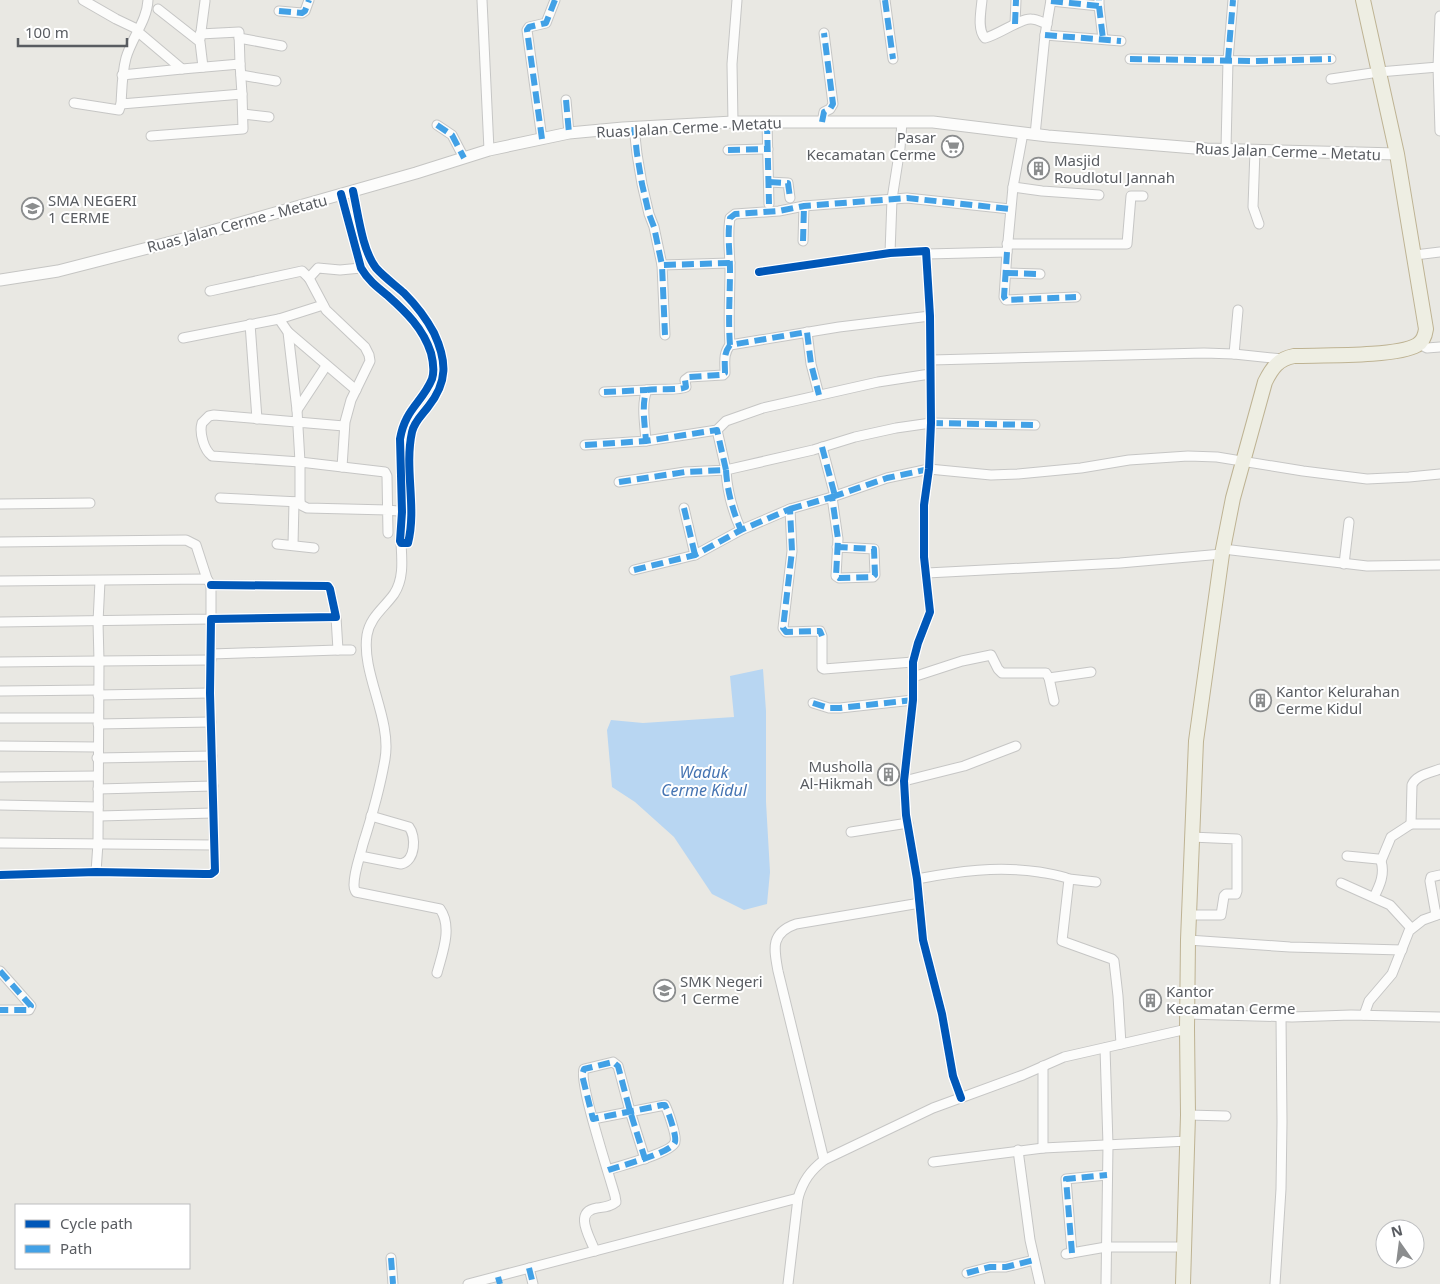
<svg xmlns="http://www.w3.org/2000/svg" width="1440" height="1284" font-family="'Noto Sans',sans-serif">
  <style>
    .water { fill: #b8d6f2 }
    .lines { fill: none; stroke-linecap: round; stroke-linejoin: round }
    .minor-casing { stroke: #c6c6c5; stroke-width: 11 }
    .secondary-casing { stroke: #c5c5c3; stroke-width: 13 }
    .trunk-casing { stroke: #beb393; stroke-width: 16 }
    .minor { stroke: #fcfcfb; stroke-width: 9 }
    .secondary { stroke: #fcfcfb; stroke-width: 11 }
    .trunk { stroke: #eeeee3; stroke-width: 14 }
    .quiet { stroke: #42a1e6; stroke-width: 6; stroke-dasharray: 12 6; stroke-linecap: butt }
    .cycleway-casing { stroke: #fff; stroke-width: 11 }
    .cycleway { stroke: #0057b8; stroke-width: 8 }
    .labels { text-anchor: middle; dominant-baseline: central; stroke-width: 4; stroke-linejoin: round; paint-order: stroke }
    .street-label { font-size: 15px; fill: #595c61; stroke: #fff }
    .poi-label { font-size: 15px; fill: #595c61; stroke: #fff; text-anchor: start }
    .water-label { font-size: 16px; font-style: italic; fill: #4574b2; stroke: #fff }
  </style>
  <rect width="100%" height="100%" fill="#e9e8e3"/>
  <path class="water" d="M763,669L766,711V802L770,872L767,904L744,910L712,894L674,837L635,802L612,787L607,730L611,720L643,723L734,717L730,676Z"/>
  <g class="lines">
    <defs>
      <g id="minor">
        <path d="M83,0L116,19L137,29"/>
        <path d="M482,0L489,150"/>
        <path d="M885,0L893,59"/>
        <path d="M982,0C981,11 977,30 985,38C998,35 1021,18 1031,19C1036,19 1042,22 1047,24"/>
        <path d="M1051,1L1099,6V0"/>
        <path d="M1099,6L1103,39"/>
        <path d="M158,9L200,42L203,67"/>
        <path d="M279,11L302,13L305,11L309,0"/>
        <path d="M1015,24L1016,0"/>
        <path d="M137,31L182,69L240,64L242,94L121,104C122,88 122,73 126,58C132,37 147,21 148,0"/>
        <path d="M200,34L239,32L240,64"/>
        <path d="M1045,35L1121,41"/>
        <path d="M239,38L282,46"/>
        <path d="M200,39L205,1"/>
        <path d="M1130,59L1254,61L1331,59"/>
        <path d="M1440,67H1438L1440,131"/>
        <path d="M122,75L182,69"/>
        <path d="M241,75L276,81"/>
        <path d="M1331,79L1379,72L1438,67L1440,16"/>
        <path d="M566,100L569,133"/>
        <path d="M74,103L119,110L121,104"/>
        <path d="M243,114L269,117"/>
        <path d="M733,122L732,64L737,0"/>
        <path d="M767,122L769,204"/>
        <path d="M822,122L824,112L830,109L833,104L824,33"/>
        <path d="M437,125L452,135L464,158"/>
        <path d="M634,127L637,154L642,184L649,214L654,227L662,265"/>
        <path d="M1035,135L1045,35L1051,0"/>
        <path d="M151,136L243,129L242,94"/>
        <path d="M542,139L527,30L529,27L546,23L555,0"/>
        <path d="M1226,149L1228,60L1233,0"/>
        <path d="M728,150L768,149"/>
        <path d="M1255,150L1253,207L1259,224"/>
        <path d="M769,182L788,183L790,198"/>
        <path d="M1013,187L1042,191L1099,195"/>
        <path d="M341,194L361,268C368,280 377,287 387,295C406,312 423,328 431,353C433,361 435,370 432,379C422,403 405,409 400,439L402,512L400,541L401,543H408C417,507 404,469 412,432C414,422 422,415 428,407C448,382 447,361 434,333C426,318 416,305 404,293C395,285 384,277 376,268C362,250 358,213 353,191"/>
        <path d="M803,241L804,206"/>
        <path d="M1007,244H1127L1131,196H1143"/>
        <path d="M1007,252L1004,297L1006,300L1076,297"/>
        <path d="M890,253L892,199L900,148L902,122"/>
        <path d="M927,254L1007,252L1013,187L1023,133"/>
        <path d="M1415,255L1440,252"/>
        <path d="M759,272L890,253L926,251L930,316L931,423L929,469L924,505V557L930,612L918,643L913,662V700L904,781L906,815L917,879L923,940L942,1014L953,1076L961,1098"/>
        <path d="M1006,273L1040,274"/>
        <path d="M210,291L302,271L309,278"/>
        <path d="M323,305L279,319L288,332L297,410L300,462L212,456C204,450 199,433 202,423L209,416L214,415L344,426"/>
        <path d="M930,316L839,327L730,345C723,354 725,362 725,373L723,375L689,377L685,380L686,387C679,391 657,388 647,390C641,403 645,426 646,441L717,430L726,421L763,408L878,382L930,374"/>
        <path d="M250,324L257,419"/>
        <path d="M288,332L356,390"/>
        <path d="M807,332L811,364L819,395"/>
        <path d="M665,335L662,265L730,263"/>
        <path d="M183,338L279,319"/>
        <path d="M1419,344L1427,348L1440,347"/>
        <path d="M730,345C728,319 730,295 730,270C730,252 727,236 730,218L735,214L779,211L804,206L907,198L1010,209"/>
        <path d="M1234,354L1238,310"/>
        <path d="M931,360L1204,353L1234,354L1282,359"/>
        <path d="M604,392L647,390"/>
        <path d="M297,410L326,366"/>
        <path d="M585,445L646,441"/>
        <path d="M822,447L835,496"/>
        <path d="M342,467L345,422L351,400L370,361L369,355L365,347L326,310L309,278L318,268L340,270L361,268"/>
        <path d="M619,482L685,472L726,470L717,430"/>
        <path d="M832,497L887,478L929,469L991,475L1018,474L1081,468L1129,460L1188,456L1217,457L1303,471L1367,479L1409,477L1440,474"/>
        <path d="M220,498L300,502"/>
        <path d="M0,504L90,503"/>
        <path d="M684,508L695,555"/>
        <path d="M790,509L832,497L838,539L836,576L839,578L873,577L875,575L874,549L837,547"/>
        <path d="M741,530C733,512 727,490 726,470L813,450L855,437L896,428L931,423L1035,425"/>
        <path d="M388,533L387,476L385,472L300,462V502L301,505L307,508L388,510L407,512"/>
        <path d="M0,542L186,540L196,545L207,579"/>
        <path d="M401,543C402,560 404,579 394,594C384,608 370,617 367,635C361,673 392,719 385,759C380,788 372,816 363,844C360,857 354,871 354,885C354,889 354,888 356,892L440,909C453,927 442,954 437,973"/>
        <path d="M277,544L314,548"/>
        <path d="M293,545L294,502"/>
        <path d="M1223,549L1367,566L1440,565"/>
        <path d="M1344,564L1349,522"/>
        <path d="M634,570L695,555L741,530L790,509L792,551L783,628L786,632L820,631L822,636V668L824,669L913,662"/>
        <path d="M927,573L1120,563L1222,554"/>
        <path d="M0,581L207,579L211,585V619L0,622"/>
        <path d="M100,581L98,622L99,661L211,660"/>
        <path d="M338,650H351"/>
        <path d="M211,654L338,650L336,617"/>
        <path d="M0,662L99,661L98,843L96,872"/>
        <path d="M913,677L962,661L991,655L998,669L1002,673H1046L1049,678L1054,701"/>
        <path d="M1049,678L1091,672"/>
        <path d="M0,691L98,690"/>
        <path d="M98,695L210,693"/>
        <path d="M813,703L829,708H840L913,700"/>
        <path d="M0,718H98"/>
        <path d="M98,724L211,722"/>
        <path d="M0,746L97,747"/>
        <path d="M97,758L212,756"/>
        <path d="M0,777L97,776"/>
        <path d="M904,781L964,766L1016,746"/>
        <path d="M98,789L213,786"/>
        <path d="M0,805L98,807"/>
        <path d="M99,816L213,813"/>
        <path d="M1411,824L1412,785C1416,775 1430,773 1440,769"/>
        <path d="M851,832L908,823"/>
        <path d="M0,843L214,845"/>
        <path d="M360,856L401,864C416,861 416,836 409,827L371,816"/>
        <path d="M1347,856L1378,859L1381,861C1385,874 1380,885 1374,897"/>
        <path d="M1381,861L1391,837L1411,824H1440"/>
        <path d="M0,875L96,872L204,874H211L215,871L210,693L211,619L336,617L330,589L328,586L211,585"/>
        <path d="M917,879C958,871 998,866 1039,872C1050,874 1060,875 1069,879L1062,941L1112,959L1114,961L1118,996L1121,1044"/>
        <path d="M1069,879L1096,882"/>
        <path d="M1341,883L1390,905L1411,928"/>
        <path d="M1189,915H1221L1224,896L1226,894H1236L1237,891V839L1191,837"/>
        <path d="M1436,915L1430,881L1431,877L1440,875"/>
        <path d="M1188,940L1290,947L1402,950"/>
        <path d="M0,971L31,1006L29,1010H0"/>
        <path d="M1187,1014L1292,1017L1351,1015L1440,1017"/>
        <path d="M1364,1015L1369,1001L1392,974L1409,931L1423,920L1440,914"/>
        <path d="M1105,1048L1108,1145L1106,1284"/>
        <path d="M1188,1115L1226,1116"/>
        <path d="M593,1119L665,1105C668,1111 677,1136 675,1142C672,1153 619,1166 608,1170"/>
        <path d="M1043,1148V1066"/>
        <path d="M1018,1150L1030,1240L1040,1284"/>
        <path d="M824,1160L778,971C774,949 770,933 796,924L920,903"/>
        <path d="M933,1162L1043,1148L1188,1141"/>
        <path d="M595,1251C590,1237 573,1212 597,1208C604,1207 610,1207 616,1202L615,1196C610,1177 578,1081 584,1069L613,1062L618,1066L630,1111L645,1159"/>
        <path d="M1072,1253L1066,1179L1107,1175"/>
        <path d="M1066,1254L1106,1247H1185"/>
        <path d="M391,1258L393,1284"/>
        <path d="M529,1268L533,1284"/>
        <path d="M967,1273L990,1267H1006L1034,1260"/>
        <path d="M468,1284L798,1198"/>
        <path d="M788,1284L798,1198C803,1181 810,1171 824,1160L933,1108L1023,1075L1064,1057L1187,1029"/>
        <path d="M1275,1284L1281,1189L1282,1122L1281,1017"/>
      </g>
      <path id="secondary" d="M0,280L58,271L187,238L416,173L489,150L569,133L623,128L733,122H933L1048,136L1207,149L1397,154"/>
      <path id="trunk" d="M1183,1284L1188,1115L1187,1029L1188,940L1196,741L1222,554L1233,498L1265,382C1272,368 1278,359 1294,356C1320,355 1397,357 1417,345C1423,342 1425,336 1426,329L1397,154L1363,0"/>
    </defs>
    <use href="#minor" class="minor-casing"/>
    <use href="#secondary" class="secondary-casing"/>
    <use href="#trunk" class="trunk-casing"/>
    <use href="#minor" class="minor"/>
    <use href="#secondary" class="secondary"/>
    <use href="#trunk" class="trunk"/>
    <g class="quiet">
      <path d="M885,0L893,59"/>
      <path d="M1051,1L1099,6V0"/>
      <path d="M1099,6L1103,39"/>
      <path d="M279,11L302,13L305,11L309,0"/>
      <path d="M1015,24L1016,0"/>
      <path d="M1045,35L1121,41"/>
      <path d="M1130,59L1254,61L1331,59"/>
      <path d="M1228,60L1233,0"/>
      <path d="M566,100L569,133"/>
      <path d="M767,122L769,204"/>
      <path d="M822,122L824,112L830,109L833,104L824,33"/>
      <path d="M437,125L452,135L464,158"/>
      <path d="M634,127L637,154L642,184L649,214L654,227L662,265"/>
      <path d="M542,139L527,30L529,27L546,23L555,0"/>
      <path d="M728,150L768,149"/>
      <path d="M769,182L788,183L790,198"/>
      <path d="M803,241L804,206"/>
      <path d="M1007,252L1004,297L1006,300L1076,297"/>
      <path d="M1006,273L1040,274"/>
      <path d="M665,335L662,265L730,263"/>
      <path d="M730,345C728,319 730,295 730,270C730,252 727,236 730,218L735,214L779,211L804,206L907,198L1010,209"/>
      <path d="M604,392L647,390"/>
      <path d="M931,423L1035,425"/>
      <path d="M585,445L646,441"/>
      <path d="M822,447L835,496"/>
      <path d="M726,470C727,490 733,512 741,530"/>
      <path d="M619,482L685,472L726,470L717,430L646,441C645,426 641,403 647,390C657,388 679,391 686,387L685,380L689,377L721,375L725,373C725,362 723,354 730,345L807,332L811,364L819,395"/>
      <path d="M832,497L887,478L929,469"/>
      <path d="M684,508L695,555"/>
      <path d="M790,509L832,497L838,539L836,576L839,578L873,577L875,575L874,549L837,547"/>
      <path d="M634,570L695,555L741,530L790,509L792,551L783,628L786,632L820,631L822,636"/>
      <path d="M813,703L829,708H840L913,700"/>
      <path d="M0,971L31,1006L29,1010H0"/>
      <path d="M608,1170C619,1166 672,1153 675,1142C677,1136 668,1111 665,1105H662C639,1110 616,1114 593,1119L582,1075L584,1069L613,1062L618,1066L630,1111L645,1159"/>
      <path d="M1072,1253L1066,1179L1107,1175"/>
      <path d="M391,1258L393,1284"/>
      <path d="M529,1268L533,1284"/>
      <path d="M967,1273L990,1267H1006L1034,1260"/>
      <path d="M498,1277L500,1284"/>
    </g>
    <defs>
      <g id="cycleway">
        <path d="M341,194L361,268C368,280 377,287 387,295C406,312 423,328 431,353C433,361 435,370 432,379C422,403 405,409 400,439L402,512L400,541L401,543H408C417,507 404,469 412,432C414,422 422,415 428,407C448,382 447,361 434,333C426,318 416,305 404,293C395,285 384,277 376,268C362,250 358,213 353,191"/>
        <path d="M759,272L890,253L926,251L930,316L931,423L929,469L924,505V557L930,612L918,643L913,662V700L904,781L906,815L917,879L923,940L942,1014L953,1076L961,1098"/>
        <path d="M0,875L96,872L204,874H211L215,871L210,693L211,619L336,617L330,589L328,586L211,585"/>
      </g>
    </defs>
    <use href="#cycleway" class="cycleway-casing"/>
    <use href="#cycleway" class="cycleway"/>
  </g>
  <defs>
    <symbol id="supermarket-ring" viewBox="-11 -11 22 22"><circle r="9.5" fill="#fff" stroke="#8b8d8e" stroke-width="1.5"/><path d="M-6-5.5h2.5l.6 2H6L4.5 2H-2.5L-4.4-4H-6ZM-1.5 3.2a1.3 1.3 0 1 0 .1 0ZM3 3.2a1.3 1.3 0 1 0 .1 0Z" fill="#8b8d8e"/></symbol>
    <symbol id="building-ring" viewBox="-11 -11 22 22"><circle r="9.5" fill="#fff" stroke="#8b8d8e" stroke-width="1.5"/><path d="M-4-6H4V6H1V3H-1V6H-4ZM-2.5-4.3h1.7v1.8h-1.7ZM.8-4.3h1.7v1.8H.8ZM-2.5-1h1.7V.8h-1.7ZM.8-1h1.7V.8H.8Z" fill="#8b8d8e"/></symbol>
    <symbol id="school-ring" viewBox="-11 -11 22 22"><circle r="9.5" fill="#fff" stroke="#8b8d8e" stroke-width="1.5"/><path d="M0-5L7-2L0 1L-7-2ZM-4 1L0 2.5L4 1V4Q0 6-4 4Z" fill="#8b8d8e"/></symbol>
  </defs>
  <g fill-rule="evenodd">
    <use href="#supermarket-ring" x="940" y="134" width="25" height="25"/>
    <use href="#building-ring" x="1026" y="156" width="25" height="25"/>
    <use href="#school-ring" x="20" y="196" width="25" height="25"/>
    <use href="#building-ring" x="1248" y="688" width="25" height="25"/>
    <use href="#building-ring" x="876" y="762" width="25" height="25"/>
    <use href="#school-ring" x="652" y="978" width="25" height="25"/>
    <use href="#building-ring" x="1138" y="988" width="25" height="25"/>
  </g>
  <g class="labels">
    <g class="street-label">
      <text transform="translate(689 127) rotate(-3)">Ruas Jalan Cerme - Metatu</text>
      <text transform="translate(1288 151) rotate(2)">Ruas Jalan Cerme - Metatu</text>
      <text transform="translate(237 223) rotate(-15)">Ruas Jalan Cerme - Metatu</text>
    </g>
    <g class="poi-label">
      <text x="936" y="137" text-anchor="end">Pasar<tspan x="936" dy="17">Kecamatan Cerme</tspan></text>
      <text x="1054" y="160">Masjid<tspan x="1054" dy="17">Roudlotul Jannah</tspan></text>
      <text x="48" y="200">SMA NEGERI<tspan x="48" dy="17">1 CERME</tspan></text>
      <text x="1276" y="691">Kantor Kelurahan<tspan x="1276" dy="17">Cerme Kidul</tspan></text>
      <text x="873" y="766" text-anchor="end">Musholla<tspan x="873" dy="17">Al-Hikmah</tspan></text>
      <text x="680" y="981">SMK Negeri<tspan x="680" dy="17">1 Cerme</tspan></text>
      <text x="1166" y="991">Kantor<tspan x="1166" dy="17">Kecamatan Cerme</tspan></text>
    </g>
    <g class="water-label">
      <text x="704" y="772">Waduk<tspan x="704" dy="18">Cerme Kidul</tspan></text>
    </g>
  </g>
  <rect x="15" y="1204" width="175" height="65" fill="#ffffff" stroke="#bdbec0"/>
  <rect x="25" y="1220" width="25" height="8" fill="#0057b8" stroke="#bdbec0"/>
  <text x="60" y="1229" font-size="15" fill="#595c61">Cycle path</text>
  <rect x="25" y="1245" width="25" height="8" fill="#42a1e6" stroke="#bdbec0"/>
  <text x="60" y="1254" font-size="15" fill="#595c61">Path</text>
  <g transform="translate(1400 1244) rotate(346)"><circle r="24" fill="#ffffff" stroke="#bdbec0"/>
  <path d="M0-4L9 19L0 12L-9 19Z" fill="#8b8d8e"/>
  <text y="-8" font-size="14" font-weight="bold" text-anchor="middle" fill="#595c61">N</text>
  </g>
  <path d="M18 38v8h109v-8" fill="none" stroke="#595c61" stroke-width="2.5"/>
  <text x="25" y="38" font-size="15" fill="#595c61" stroke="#ffffff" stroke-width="4" paint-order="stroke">100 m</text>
</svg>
